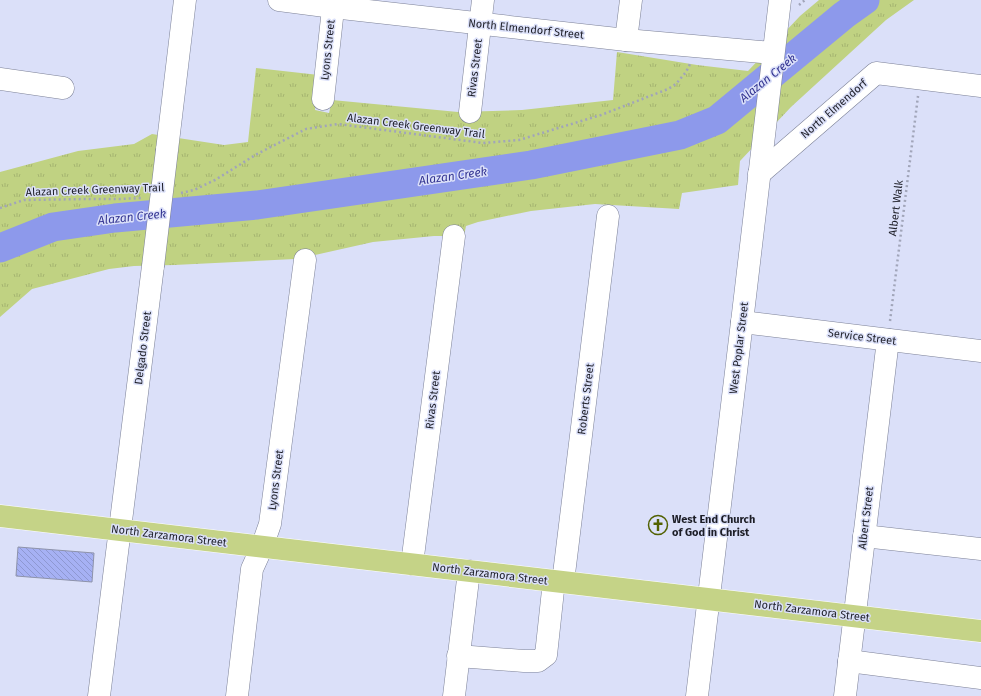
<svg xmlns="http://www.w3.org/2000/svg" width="981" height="696" font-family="'Fira Sans',sans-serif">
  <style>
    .grass { fill: url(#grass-tufts) }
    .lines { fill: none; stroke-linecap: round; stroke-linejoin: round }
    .river { stroke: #8d99eb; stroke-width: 29 }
    .building { fill: url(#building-back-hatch); stroke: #8e93aa }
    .minor-casing { stroke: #7c8197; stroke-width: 23 }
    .major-casing { stroke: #fff; stroke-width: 23 }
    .path { stroke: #a1a5b9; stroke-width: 2.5; stroke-dasharray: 2 3; stroke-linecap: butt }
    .minor { stroke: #fff; stroke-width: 22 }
    .major { stroke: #c5d387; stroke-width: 22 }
    .minor-bridge-casing { stroke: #7c8197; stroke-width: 23; stroke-linecap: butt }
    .minor-bridge { stroke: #fff; stroke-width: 22 }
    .labels { text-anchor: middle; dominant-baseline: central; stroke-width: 3; stroke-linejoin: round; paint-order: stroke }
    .street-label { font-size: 11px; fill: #1d1e27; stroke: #dbe0f9 }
    .poi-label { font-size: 11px; font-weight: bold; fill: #1d1e27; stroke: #dbe0f9; text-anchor: start }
    .water-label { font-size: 12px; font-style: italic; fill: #353693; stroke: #dbe0f9 }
  </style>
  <defs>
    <pattern id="grass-tufts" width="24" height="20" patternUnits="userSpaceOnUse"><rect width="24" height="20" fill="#c0d282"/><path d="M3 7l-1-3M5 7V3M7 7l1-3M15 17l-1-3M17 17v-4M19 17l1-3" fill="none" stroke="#a5b470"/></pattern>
    <pattern id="building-back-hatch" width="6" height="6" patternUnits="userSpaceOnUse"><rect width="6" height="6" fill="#a6b1f4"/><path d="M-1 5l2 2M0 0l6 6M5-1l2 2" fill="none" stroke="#8e98d1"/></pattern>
  </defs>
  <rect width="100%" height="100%" fill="#dbe0f9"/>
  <path class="grass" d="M819,0H914L886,20L791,107L740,161L738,185L682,193L679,209L595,204L531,211L478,222L466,226L464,236H434L373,242L315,255L314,261L295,259L174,265L134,266L109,269L32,289L0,317V172L78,151L134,144L152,134L224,145L248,142L256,68L319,75L315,110L329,113L332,100L458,112L522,110L613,100L617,52L697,65L748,71L800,16Z"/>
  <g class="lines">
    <path class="river" d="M0,248L53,227L115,218L257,205L531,165L680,135L717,120L844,15L865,0"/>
  </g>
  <path class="building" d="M18,547L94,553L92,582L16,576Z"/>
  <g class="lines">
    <defs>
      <g id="minor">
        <path d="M279,0L333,7L626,40L773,53"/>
        <path d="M626,40L631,0"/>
        <path d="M0,79L63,88"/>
        <path d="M323,99L334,0"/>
        <path d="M470,112L483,0"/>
        <path d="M167,150L185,0"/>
        <path d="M759,174L876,73L981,86"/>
        <path d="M742,322L981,351"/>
        <path d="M864,536L981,549"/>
        <path d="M412,564L454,236"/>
        <path d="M563,582L608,216"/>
        <path d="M458,656L524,661H538L546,655L554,581"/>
        <path d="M849,661L981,678"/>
        <path d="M99,696L153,266"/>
        <path d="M237,696L252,569L262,547L270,524L305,260"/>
        <path d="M454,696L469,571"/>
        <path d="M697,696L742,322L780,0"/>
        <path d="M845,696L888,340"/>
      </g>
      <path id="major" d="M0,516L981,631"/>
    </defs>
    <use href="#minor" class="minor-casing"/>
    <use href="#major" class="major-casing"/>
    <g class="path">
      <path d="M799,5L805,0"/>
      <path d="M181,193L194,190L215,180L257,154L306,129L338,124L483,143L519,140L601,115L668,89L676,84L686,72L690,64"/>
      <path d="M0,208L24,200L88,199H120L142,198"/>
      <path d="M890,321L918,96"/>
    </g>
    <use href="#minor" class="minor"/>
    <use href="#major" class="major"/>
    <defs>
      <path id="minor-bridge" d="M153,266L167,150"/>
    </defs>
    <use href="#minor-bridge" class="minor-bridge-casing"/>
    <use href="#minor-bridge" class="minor-bridge"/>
  </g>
  <defs>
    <symbol id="church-ring" viewBox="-11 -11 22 22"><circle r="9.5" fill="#dbe0f9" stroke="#526102" stroke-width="1.5"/><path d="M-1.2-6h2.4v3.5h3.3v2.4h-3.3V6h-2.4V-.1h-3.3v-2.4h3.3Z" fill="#526102"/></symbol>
  </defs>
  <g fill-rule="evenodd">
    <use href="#church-ring" x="647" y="514" width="22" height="22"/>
  </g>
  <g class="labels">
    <g class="street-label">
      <text transform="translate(526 29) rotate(6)">North Elmendorf Street</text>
      <text transform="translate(328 50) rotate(-84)">Lyons Street</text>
      <text transform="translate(475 68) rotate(-83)">Rivas Street</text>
      <text transform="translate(834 109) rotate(-41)">North Elmendorf</text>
      <text transform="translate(416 126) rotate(7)">Alazan Creek Greenway Trail</text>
      <text transform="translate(95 190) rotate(-2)">Alazan Creek Greenway Trail</text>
      <text transform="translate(896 208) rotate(-83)">Albert Walk</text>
      <text transform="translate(862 337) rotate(7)">Service Street</text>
      <text transform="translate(143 348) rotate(-83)">Delgado Street</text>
      <text transform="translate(739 348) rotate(-83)">West Poplar Street</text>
      <text transform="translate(586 399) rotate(-83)">Roberts Street</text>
      <text transform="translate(433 400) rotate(-83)">Rivas Street</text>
      <text transform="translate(276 480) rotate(-83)">Lyons Street</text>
      <text transform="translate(866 518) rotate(-83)">Albert Street</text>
      <text transform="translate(169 536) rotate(7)">North Zarzamora Street</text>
      <text transform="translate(490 574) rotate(7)">North Zarzamora Street</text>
      <text transform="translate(812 611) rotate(7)">North Zarzamora Street</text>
    </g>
    <g class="poi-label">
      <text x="672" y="519">West End Church<tspan x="672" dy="13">of God in Christ</tspan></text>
    </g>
    <g class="water-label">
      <text transform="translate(768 78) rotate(-39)">Alazan Creek</text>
      <text transform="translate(453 176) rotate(-8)">Alazan Creek</text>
      <text transform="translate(132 217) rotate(-6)">Alazan Creek</text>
    </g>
  </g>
</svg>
